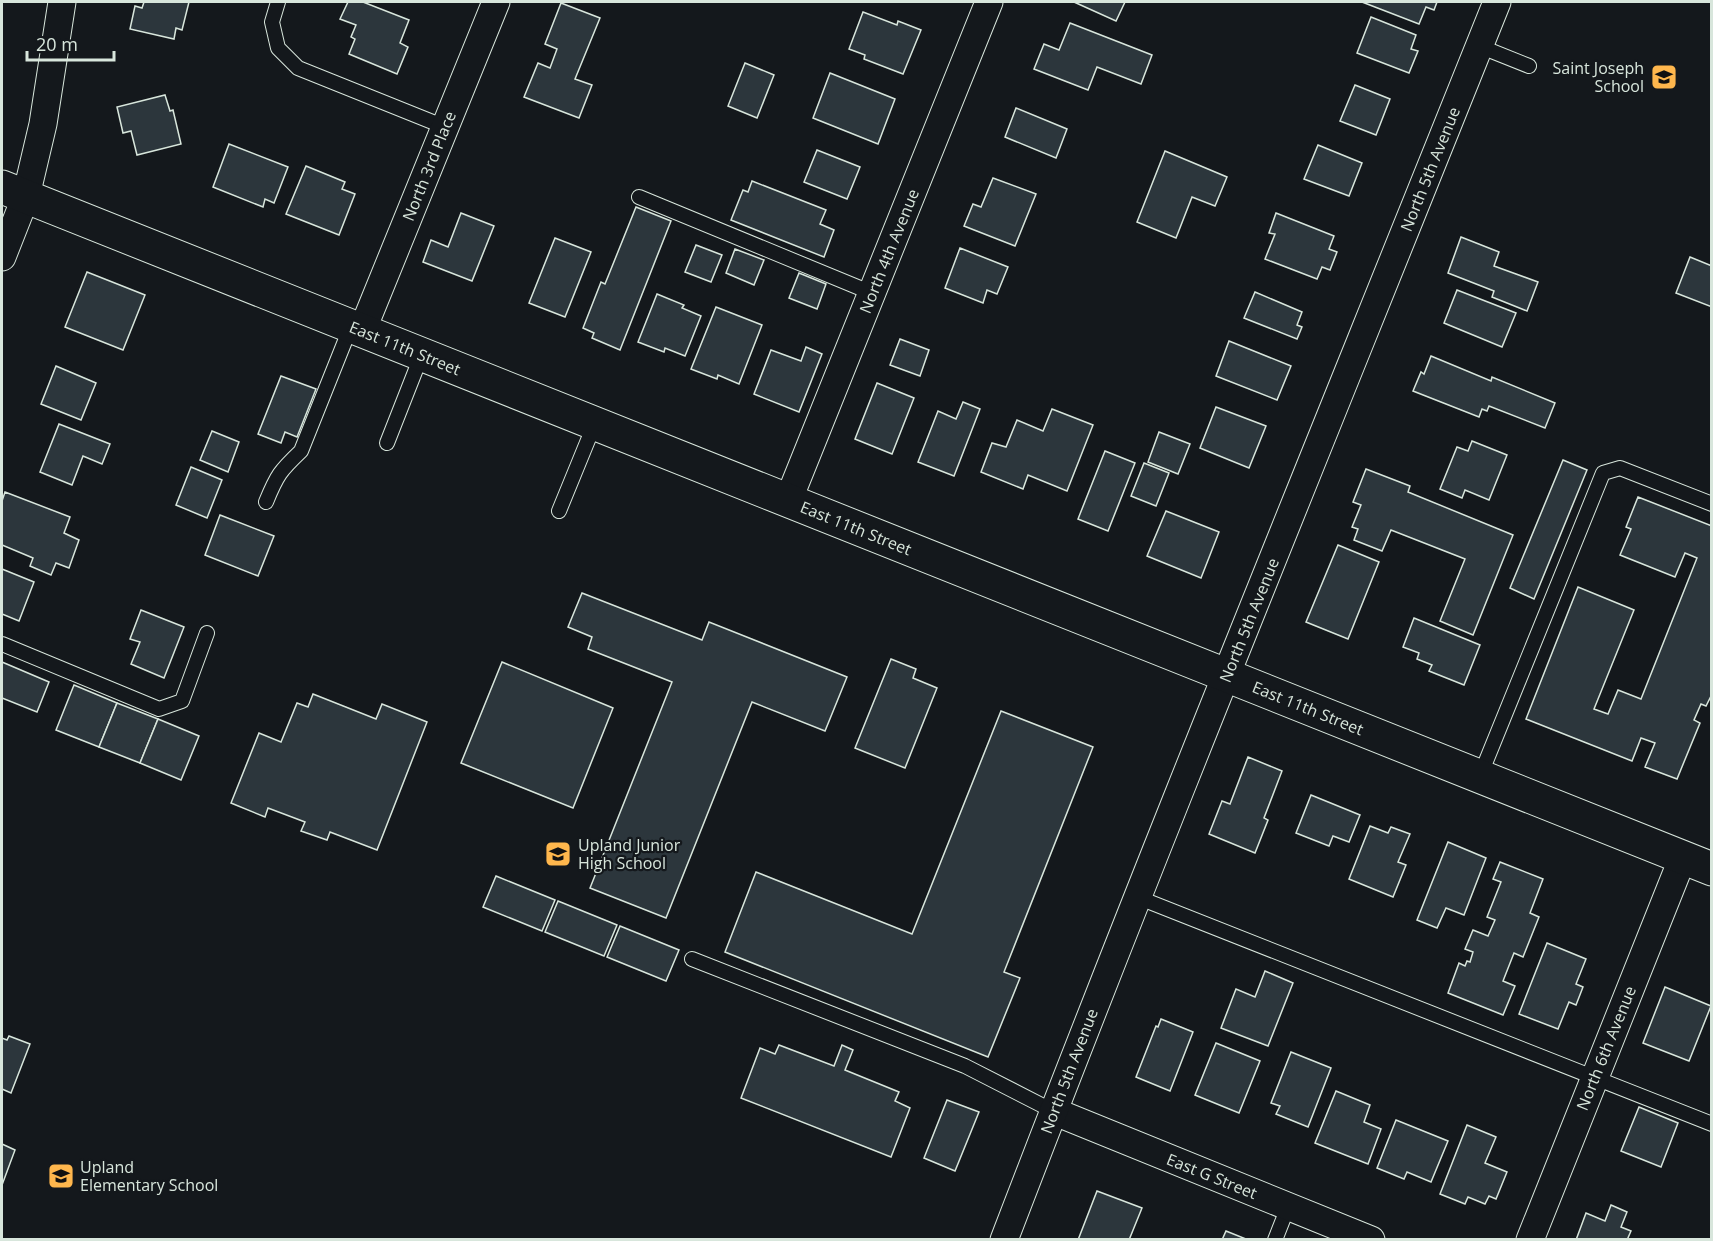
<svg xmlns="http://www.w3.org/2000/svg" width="1713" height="1241" font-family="'Open Sans',sans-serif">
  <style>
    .building { fill: #2c363c; stroke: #d8e6dc; stroke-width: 1.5 }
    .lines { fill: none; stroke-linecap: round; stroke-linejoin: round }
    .lane-casing { stroke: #d8e6dc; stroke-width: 16 }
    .street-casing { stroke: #d8e6dc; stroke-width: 29 }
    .secondary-casing { stroke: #d8e6dc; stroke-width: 35 }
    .lane { stroke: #14181c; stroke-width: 14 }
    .street { stroke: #14181c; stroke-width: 27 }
    .secondary { stroke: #14181c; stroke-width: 33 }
    .labels { text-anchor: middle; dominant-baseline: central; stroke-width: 4.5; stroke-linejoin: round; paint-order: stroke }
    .poi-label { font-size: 16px; fill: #d8e6dc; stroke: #14181c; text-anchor: start }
    .street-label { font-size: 16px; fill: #d8e6dc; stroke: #14181c }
  </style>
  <rect width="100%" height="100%" fill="#14181c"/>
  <g class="building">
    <path d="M144,2H189L182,30L176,28L174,39L130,29L135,6L142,8Z"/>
    <path d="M348,2H363L409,20L400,43L408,47L397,74L349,54L355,39L351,37L356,25L340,19Z"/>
    <path d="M1074,2H1125L1116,21Z"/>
    <path d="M1362,2H1437L1434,10L1426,7L1419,24Z"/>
    <path d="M561,3L600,18L575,79L592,85L579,118L524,97L538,63L550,68L557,49L545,44Z"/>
    <path d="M863,12L897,25L898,21L921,30L903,74L864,59L865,55L849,49Z"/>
    <path d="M1371,17L1416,35L1411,49L1418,51L1409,73L1357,53Z"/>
    <path d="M1070,23L1152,55L1141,84L1097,67L1088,90L1034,69L1044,44L1059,50Z"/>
    <path d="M745,63L774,75L757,118L728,106Z"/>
    <path d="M830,73L895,99L878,144L813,118Z"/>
    <path d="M1355,85L1390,99L1376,135L1340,121Z"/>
    <path d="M165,95L170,111L173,110L181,144L137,155L131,131L123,133L117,107Z"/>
    <path d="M1016,108L1067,129L1056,158L1005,137Z"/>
    <path d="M229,144L288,167L274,203L265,199L263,207L213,187Z"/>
    <path d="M1318,145L1362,163L1349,196L1304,179Z"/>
    <path d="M817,150L860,167L847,199L804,182Z"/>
    <path d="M1165,151L1227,177L1215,206L1192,197L1176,238L1137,222Z"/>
    <path d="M306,166L345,182L342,189L355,194L339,235L286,214Z"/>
    <path d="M993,178L1036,194L1015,246L964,226L973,204L981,207Z"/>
    <path d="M752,181L826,210L820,224L834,230L824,257L731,220L743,190L748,192Z"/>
    <path d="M636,207L671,221L620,350L592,338L594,333L583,328L601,282L605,284Z"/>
    <path d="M461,213L494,226L472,281L423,262L431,240L448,247Z"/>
    <path d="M1276,213L1334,236L1329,249L1337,252L1330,270L1322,267L1317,279L1265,259L1275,234L1269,233Z"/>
    <path d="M1461,237L1499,252L1494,266L1538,282L1527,311L1492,297L1494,291L1448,273Z"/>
    <path d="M555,238L591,252L565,317L529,303Z"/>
    <path d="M696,245L722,255L711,282L685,272Z"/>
    <path d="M960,248L1008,267L997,294L987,290L983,303L945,288Z"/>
    <path d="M735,249L764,260L754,285L726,273Z"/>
    <path d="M1690,257L1712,266V307L1676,293Z"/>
    <path d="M87,272L145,295L123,350L65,327Z"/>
    <path d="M799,273L826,284L817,309L789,298Z"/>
    <path d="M1457,290L1516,313L1502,347L1444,323Z"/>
    <path d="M1255,292L1302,312L1297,325L1302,327L1297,339L1244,318Z"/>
    <path d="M657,294L684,305L682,308L701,316L685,356L665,348L664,352L638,342Z"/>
    <path d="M716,307L762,325L739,384L718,375L717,379L691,369Z"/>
    <path d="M900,339L929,350L920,376L890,365Z"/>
    <path d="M1229,341L1291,366L1277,400L1216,376Z"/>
    <path d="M806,347L822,354L799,412L754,394L771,350L801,361Z"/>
    <path d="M1431,356L1491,381L1492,377L1555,403L1545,428L1489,406L1487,411L1482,409L1479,417L1413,391L1421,372L1424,374Z"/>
    <path d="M56,366L96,383L81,420L41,404Z"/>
    <path d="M281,376L316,389L297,437L285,432L281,443L258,434Z"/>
    <path d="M877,383L914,398L892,454L855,439Z"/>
    <path d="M963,402L980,409L954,476L918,462L938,411L956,419Z"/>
    <path d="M1216,407L1266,426L1249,468L1200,448Z"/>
    <path d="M1052,409L1093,425L1067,491L1028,475L1023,489L981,472L992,443L1006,447L1017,420L1043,431Z"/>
    <path d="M59,424L110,444L102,464L83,456L72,485L40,472Z"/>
    <path d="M212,431L239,442L228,472L200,460Z"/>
    <path d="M1159,432L1190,444L1178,474L1148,462Z"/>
    <path d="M1472,441L1507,455L1489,500L1465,490L1462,498L1440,489L1457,447L1468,451Z"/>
    <path d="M1105,451L1135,463L1108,531L1078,519Z"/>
    <path d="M1563,460L1587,470L1534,599L1510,588Z"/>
    <path d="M1144,463L1169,473L1156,506L1131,496Z"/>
    <path d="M191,467L222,480L207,518L176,505Z"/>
    <path d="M1366,469L1410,486L1408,492L1513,535L1473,635L1440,621L1465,559L1391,530L1382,551L1354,540L1358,529L1352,527L1361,505L1353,502Z"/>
    <path d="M5,492L70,517L64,533L79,540L69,568L56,563L51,575L30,566L33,558L2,545V501Z"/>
    <path d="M1638,497L1712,526V694L1706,706L1701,704L1694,720L1700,723L1677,779L1645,767L1655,743L1641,738L1632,761L1526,719L1578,587L1634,610L1594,709L1608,714L1618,690L1641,699L1697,558L1685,553L1675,577L1620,555L1631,529L1626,527Z"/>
    <path d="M1166,511L1219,532L1201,578L1147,556Z"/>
    <path d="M220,515L274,536L258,576L205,555Z"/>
    <path d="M1338,545L1379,562L1348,639L1306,622Z"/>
    <path d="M2,569L34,582L19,621L2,614Z"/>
    <path d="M582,593L702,640L709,622L847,677L825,731L752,702L666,918L590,888L672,682L588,649L592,637L568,627Z"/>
    <path d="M141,610L184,627L164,678L131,664L140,642L130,639Z"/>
    <path d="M1414,618L1480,645L1464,685L1429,671L1432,665L1417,659L1419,653L1403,647Z"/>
    <path d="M891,659L916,669L913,678L937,688L905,768L855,748Z"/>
    <path d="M2,662L49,682L37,712L2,698Z"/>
    <path d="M502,662L613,708L573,808L461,763Z"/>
    <path d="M74,685L117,703L99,747L56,730Z"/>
    <path d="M313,694L376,719L382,704L427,722L377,850L330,832L327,840L301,831L305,822L268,808L265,817L231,803L259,733L281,742L297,703L308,707Z"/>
    <path d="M117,703L158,719L140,763L99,747Z"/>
    <path d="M1001,711L1093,747L1004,972L1020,978L988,1057L725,952L756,872L912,934Z"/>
    <path d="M158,719L199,736L181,780L140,763Z"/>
    <path d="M1248,757L1282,771L1264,818L1268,820L1255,853L1209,834L1222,801L1230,804Z"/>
    <path d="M1311,795L1360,815L1349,842L1333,836L1329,846L1296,833Z"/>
    <path d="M1370,826L1388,833L1391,827L1410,834L1398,862L1406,865L1393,897L1349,879Z"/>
    <path d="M1448,842L1486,858L1464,915L1446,908L1437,928L1417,920Z"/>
    <path d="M1500,862L1543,879L1530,913L1539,917L1523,957L1514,953L1503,981L1515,986L1503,1015L1448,993L1459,963L1465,966L1467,961L1470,962L1473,952L1465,949L1473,930L1488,936L1495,920L1487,917L1501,882L1493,879Z"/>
    <path d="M496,876L555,900L542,931L483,907Z"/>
    <path d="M558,901L617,925L604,956L545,932Z"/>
    <path d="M620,926L679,950L666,981L607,957Z"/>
    <path d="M1547,943L1586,959L1576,984L1583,987L1576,1005L1569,1002L1558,1029L1519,1014Z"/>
    <path d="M1265,971L1293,983L1268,1046L1221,1028L1236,989L1255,997Z"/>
    <path d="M1665,987L1711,1006L1689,1061L1643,1043Z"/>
    <path d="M1161,1019L1193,1032L1170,1091L1136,1077L1156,1026L1158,1027Z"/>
    <path d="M9,1036L30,1044L11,1093L2,1089V1038L7,1040Z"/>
    <path d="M1216,1043L1260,1061L1239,1113L1195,1095Z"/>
    <path d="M779,1045L834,1066L842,1045L853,1050L845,1070L899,1092L895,1101L910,1108L891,1157L741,1098L760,1048L775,1054Z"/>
    <path d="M1291,1052L1331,1068L1308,1127L1276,1114L1280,1106L1271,1103Z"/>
    <path d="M1336,1091L1370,1105L1364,1122L1381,1129L1368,1164L1315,1143Z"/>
    <path d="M947,1100L979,1112L955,1171L924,1158Z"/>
    <path d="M1639,1107L1678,1123L1661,1167L1621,1151Z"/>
    <path d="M1396,1120L1448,1141L1431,1182L1407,1172L1404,1179L1377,1168Z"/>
    <path d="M1467,1125L1496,1137L1485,1163L1507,1172L1496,1199L1489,1196L1485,1204L1468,1197L1465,1204L1440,1194Z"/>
    <path d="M2,1144L15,1150L2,1185Z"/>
    <path d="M1097,1191L1142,1208L1129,1240H1078Z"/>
    <path d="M1611,1205L1627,1212L1621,1227L1631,1231L1627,1240H1576L1586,1213L1605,1221Z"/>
    <path d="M1226,1231L1246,1239L1245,1240H1222Z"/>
  </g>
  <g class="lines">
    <defs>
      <g id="lane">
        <path d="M278,2L272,22L278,48L298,68L445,127"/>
        <path d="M1479,46L1529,66"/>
        <path d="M639,197L872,293"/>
        <path d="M387,443L422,354"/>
        <path d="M266,502C277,475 280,471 301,451L351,326"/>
        <path d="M559,511L595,423"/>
        <path d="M2,644L159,709L182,701L207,633"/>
        <path d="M1480,776L1603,473L1620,468L1712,504"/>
        <path d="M1137,897L1712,1124"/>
        <path d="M692,959L965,1066L1053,1111"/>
        <path d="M1275,1240L1288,1207"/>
      </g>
      <g id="street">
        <path d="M2,257L26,196L43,124L62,2"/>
        <path d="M362,331L496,2"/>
        <path d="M788,501L989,2"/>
        <path d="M1053,1111L1371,1240"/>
        <path d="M1004,1240C1163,825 1332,414 1497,2"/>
        <path d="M1530,1240L1683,857"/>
      </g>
      <path id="secondary" d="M2,187L1712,869"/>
    </defs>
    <use href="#lane" class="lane-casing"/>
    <use href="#street" class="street-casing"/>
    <use href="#secondary" class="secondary-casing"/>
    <use href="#lane" class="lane"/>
    <use href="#street" class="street"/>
    <use href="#secondary" class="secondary"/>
  </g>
  <defs>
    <symbol id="school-square" viewBox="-11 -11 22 22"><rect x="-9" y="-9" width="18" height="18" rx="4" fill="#ffb74d" stroke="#14181c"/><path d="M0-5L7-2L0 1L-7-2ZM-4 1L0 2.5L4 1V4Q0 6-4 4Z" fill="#111"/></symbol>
  </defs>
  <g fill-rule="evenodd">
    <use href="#school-square" x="1649" y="62" width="30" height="30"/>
    <use href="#school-square" x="543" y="839" width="30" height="30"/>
    <use href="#school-square" x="46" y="1161" width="30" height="30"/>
  </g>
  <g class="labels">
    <g class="poi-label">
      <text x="1644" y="68" text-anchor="end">Saint Joseph<tspan x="1644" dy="18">School</tspan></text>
      <text x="578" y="845">Upland Junior<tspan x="578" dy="18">High School</tspan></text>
      <text x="80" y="1167">Upland<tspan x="80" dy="18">Elementary School</tspan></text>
    </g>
    <g class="street-label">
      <text transform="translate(429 166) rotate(-68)">North 3rd Place</text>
      <text transform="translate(1430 169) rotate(-68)">North 5th Avenue</text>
      <text transform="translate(889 251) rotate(-68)">North 4th Avenue</text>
      <text transform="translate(405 348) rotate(22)">East 11th Street</text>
      <text transform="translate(856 528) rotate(22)">East 11th Street</text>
      <text transform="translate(1249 620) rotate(-68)">North 5th Avenue</text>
      <text transform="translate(1308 708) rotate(22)">East 11th Street</text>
      <text transform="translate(1606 1048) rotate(-68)">North 6th Avenue</text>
      <text transform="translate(1069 1071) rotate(-69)">North 5th Avenue</text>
      <text transform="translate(1212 1176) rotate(22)">East G Street</text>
    </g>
  </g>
  <rect width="1713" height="1241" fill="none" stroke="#d8e6dc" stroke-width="6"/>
  <path d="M27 51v9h87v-9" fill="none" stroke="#d8e6dc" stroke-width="3"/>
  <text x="36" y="51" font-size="18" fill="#d8e6dc" stroke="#14181c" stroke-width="4.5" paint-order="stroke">20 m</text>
</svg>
